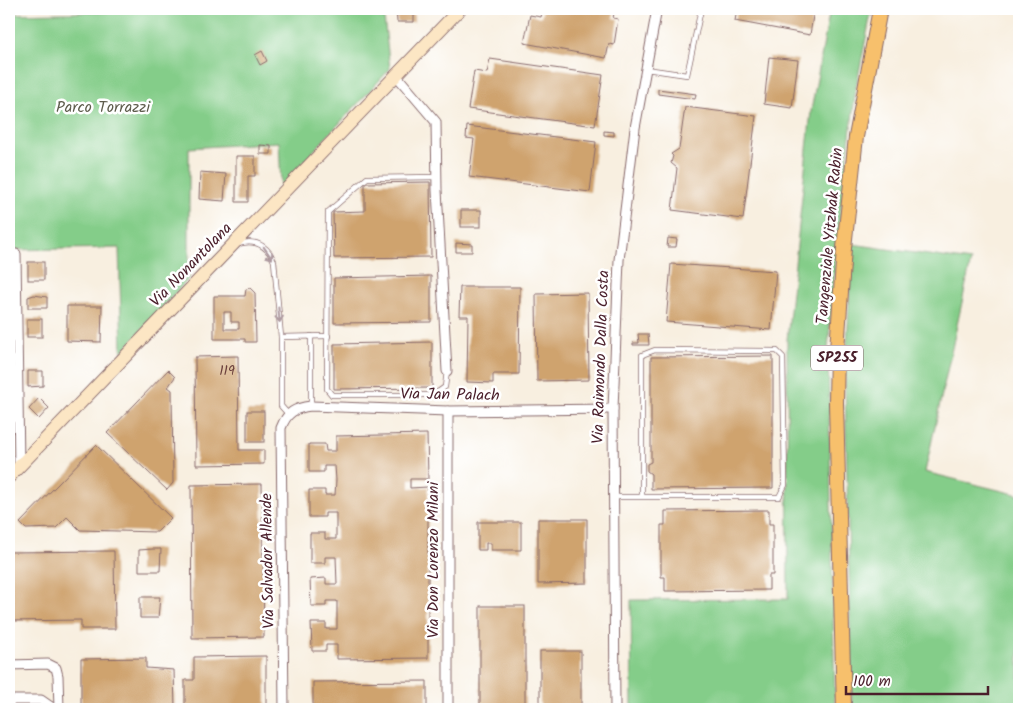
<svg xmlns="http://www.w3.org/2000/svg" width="1028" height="718" font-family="Kalam,sans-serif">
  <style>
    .green { fill: #84cd89; stroke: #67765a }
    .building { fill: #cfa36e; fill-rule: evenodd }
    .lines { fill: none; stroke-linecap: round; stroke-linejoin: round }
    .lane-casing { stroke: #87686a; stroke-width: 6 }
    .street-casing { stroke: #87686a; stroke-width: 11 }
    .secondary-casing { stroke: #87686a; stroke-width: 14 }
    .primary-casing { stroke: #87686a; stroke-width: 16 }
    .lane { stroke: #fff; stroke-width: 4.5 }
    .street { stroke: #fff; stroke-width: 9 }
    .secondary { stroke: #fce6c4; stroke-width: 12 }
    .primary { stroke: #f7c06c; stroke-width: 14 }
    .oneway { stroke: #ae9aa0 }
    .labels { text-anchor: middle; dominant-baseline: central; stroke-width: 5; stroke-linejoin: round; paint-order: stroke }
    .number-label { font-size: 14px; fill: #6b403c }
    .shield { fill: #fff; stroke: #80626b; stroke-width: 1 }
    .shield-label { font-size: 15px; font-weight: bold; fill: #4a1f2b }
    .park-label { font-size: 16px; fill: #5e5c4c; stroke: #fff }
    .street-label { font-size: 16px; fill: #4a1f2b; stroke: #fff }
  </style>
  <rect width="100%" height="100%" fill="#fff"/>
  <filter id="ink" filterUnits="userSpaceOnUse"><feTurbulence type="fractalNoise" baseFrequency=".02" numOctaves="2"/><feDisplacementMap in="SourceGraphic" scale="10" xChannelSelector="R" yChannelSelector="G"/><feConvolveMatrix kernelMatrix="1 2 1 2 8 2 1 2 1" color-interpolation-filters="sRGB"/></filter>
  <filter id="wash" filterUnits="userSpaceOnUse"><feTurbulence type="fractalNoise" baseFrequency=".0096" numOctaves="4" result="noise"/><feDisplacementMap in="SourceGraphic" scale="20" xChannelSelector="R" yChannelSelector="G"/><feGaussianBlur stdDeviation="1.12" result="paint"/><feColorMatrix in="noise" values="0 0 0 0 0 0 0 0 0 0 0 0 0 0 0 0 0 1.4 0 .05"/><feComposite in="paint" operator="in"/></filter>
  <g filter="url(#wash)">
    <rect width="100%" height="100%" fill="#f8efe0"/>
    <g class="green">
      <path d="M263,9H383L390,69L281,186L279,142L189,148V278L122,352L119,248L9,250V14Z"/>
      <path d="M830,9H872L856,87L837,243L828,349L835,709H632L631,600L788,599L787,340L811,111Z"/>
      <path d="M852,244L971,261L925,472L1019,495V709H852L845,385Z"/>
    </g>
    <g id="blocks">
      <g class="building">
        <path d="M396,9H414V22H397Z"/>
        <path d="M543,9H615L613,18L618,19L614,45L609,44L606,58L524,43L530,15L541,17Z"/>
        <path d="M737,9H814L810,35L735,21Z"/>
        <path d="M262,51L267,61L260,65L255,55Z"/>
        <path d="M769,57L798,60L792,108L764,104Z"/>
        <path d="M490,59L603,75L595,126L468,109L474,71L487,73Z"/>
        <path d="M658,89L696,94L695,99L658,94Z"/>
        <path d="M685,107L756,116L743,219L672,210L677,168L671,163L673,156L671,154L679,149Z"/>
        <path d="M467,126L596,142L590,192L469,177L474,139L466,138Z"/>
        <path d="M604,131L614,132V136L604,135Z"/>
        <path d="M260,145L271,146V154H260Z"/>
        <path d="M236,156H255V176H248V202H236Z"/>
        <path d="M200,172L226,174L224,201L199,199Z"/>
        <path d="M430,182L431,257L334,258L333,212L365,211V183Z"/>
        <rect x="461" y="210" width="20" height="17"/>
        <path d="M668,238L677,239L676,247H667Z"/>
        <path d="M456,243L472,244V252H456Z"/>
        <rect x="28" y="262" width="16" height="18"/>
        <path d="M671,264L776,271L771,330L666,322Z"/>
        <path d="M431,276V322L334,323V278Z"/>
        <path d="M460,287H520L519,374H493V383L467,382L468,316H459Z"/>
        <path d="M250,288L255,293L256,342H245V339H214V296H245L246,289ZM224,312H231V322H239V329H224Z"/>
        <path d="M588,293L589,380L537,381L536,294Z"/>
        <path d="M34,295L47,297V308H28V297Z"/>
        <path d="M67,306H102L101,342L67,341Z"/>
        <rect x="27" y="319" width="15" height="18"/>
        <path d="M638,334H648L649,345H633V343H639Z"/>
        <path d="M432,342V388L334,389V344Z"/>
        <path d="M238,356L239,450H264V464L196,465L195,357Z"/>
        <path d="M773,356V488L651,489V474L647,471V464L651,462V357Z"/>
        <path d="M168,370L175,377L168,387L172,390L173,483L167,490L107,433Z"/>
        <path d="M28,371H43V386L28,387Z"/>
        <path d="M39,398L49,408L39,419L29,409Z"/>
        <rect x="247" y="411" width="17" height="31"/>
        <path d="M427,434L428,479H410V488L428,487V658L337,659V645H326V651H312L311,623H326V629H337V601H326V606H311L310,579L326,578V584H337L336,557H325V563H310V533H325V539H336V513H325V517H309V490H325V495H335L336,480L335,466H324V472H309V444H325L326,451H336V436Z"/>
        <path d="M96,445L171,518L157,532L80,530L67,517L56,528L26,529L20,523Z"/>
        <path d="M262,484L264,637L192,638L191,485Z"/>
        <path d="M769,510V524H773V575H769V590L665,591V577H661V525H665V511Z"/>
        <path d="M538,519H587V583L538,584Z"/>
        <path d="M478,522H521V550H491V543H486V550H478Z"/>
        <path d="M153,549H161L160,571H139V550Z"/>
        <path d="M114,551L115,629H81V620L9,621V552Z"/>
        <path d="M140,597H160L158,618H140Z"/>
        <rect x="480" y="606" width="45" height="103"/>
        <rect x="540" y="651" width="41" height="58"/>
        <path d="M266,656V709H185V680H194V657Z"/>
        <path d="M146,658V668L174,670L175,709H81V659Z"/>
        <path d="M427,681V709H313V682Z"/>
      </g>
    </g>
  </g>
  <g filter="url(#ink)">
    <use href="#blocks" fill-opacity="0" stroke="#87686a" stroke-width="1"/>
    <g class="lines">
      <defs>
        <g id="lane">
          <path d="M646,69L687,75L701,9"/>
          <path d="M437,177L367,178L328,212L327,389L332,395H427L435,394L445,387L447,371"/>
          <path d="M238,244C255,239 267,245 274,261L281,337V406L288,414"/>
          <path d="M311,336V406"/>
          <path d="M281,337L328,336"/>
          <path d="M614,497H779L785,485L783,357L777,351L655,350L642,355V497"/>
        </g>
        <g id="street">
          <path d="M396,75L436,122L437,190L447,371"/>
          <path d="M9,255L16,254L19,467"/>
          <path d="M448,411V709"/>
          <path d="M9,665L48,664L56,668L58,676L59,709"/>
          <path d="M9,700H41L54,709"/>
          <path d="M284,709L281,428C287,412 295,408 311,406L448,411L613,409"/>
          <path d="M615,709L613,409L619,260L635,128L657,9"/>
        </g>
        <path id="secondary" d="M9,477L460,9"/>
        <path id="primary" d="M844,709L836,403L837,350L844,248L856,137L880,9"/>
      </defs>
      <use href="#lane" class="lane-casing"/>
      <use href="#street" class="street-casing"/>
      <use href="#secondary" class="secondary-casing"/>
      <use href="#primary" class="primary-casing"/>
      <use href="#lane" class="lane"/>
      <use href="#street" class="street"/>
      <use href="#secondary" class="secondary"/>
      <use href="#primary" class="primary"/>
    </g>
    <defs><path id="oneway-shaft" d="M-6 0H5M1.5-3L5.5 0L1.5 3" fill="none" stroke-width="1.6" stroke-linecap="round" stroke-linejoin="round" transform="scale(1.25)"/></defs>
    <g class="oneway">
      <use href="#oneway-shaft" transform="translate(268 253) rotate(55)"/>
      <use href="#oneway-shaft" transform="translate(279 315) rotate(85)"/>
    </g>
  </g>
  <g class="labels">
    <g class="number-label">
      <text x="227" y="371">119</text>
    </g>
    <rect class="shield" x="811" y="345.5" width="52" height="25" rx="4"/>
    <g class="shield-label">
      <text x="837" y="358">SP255</text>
    </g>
    <g class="park-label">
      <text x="103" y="107">Parco Torrazzi</text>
    </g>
    <g class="street-label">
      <text transform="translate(830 236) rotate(-85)">Tangenziale Yitzhak Rabin</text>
      <text transform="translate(191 265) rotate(-46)">Via Nonantolana</text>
      <text transform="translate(601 357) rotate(-88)">Via Raimondo Dalla Costa</text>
      <text transform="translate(450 395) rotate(1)">Via Jan Palach</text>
      <text transform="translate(433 560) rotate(-90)">Via Don Lorenzo Milani</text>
      <text transform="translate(268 561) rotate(-91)">Via Salvador Allende</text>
    </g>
  </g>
  <rect width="1028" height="718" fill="none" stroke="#fff" stroke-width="30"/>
  <path d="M846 686v8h142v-8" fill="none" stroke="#4a1f2b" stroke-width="2.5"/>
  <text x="853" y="686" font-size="15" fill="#4a1f2b" stroke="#ffffff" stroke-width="4" paint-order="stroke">100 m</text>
</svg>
